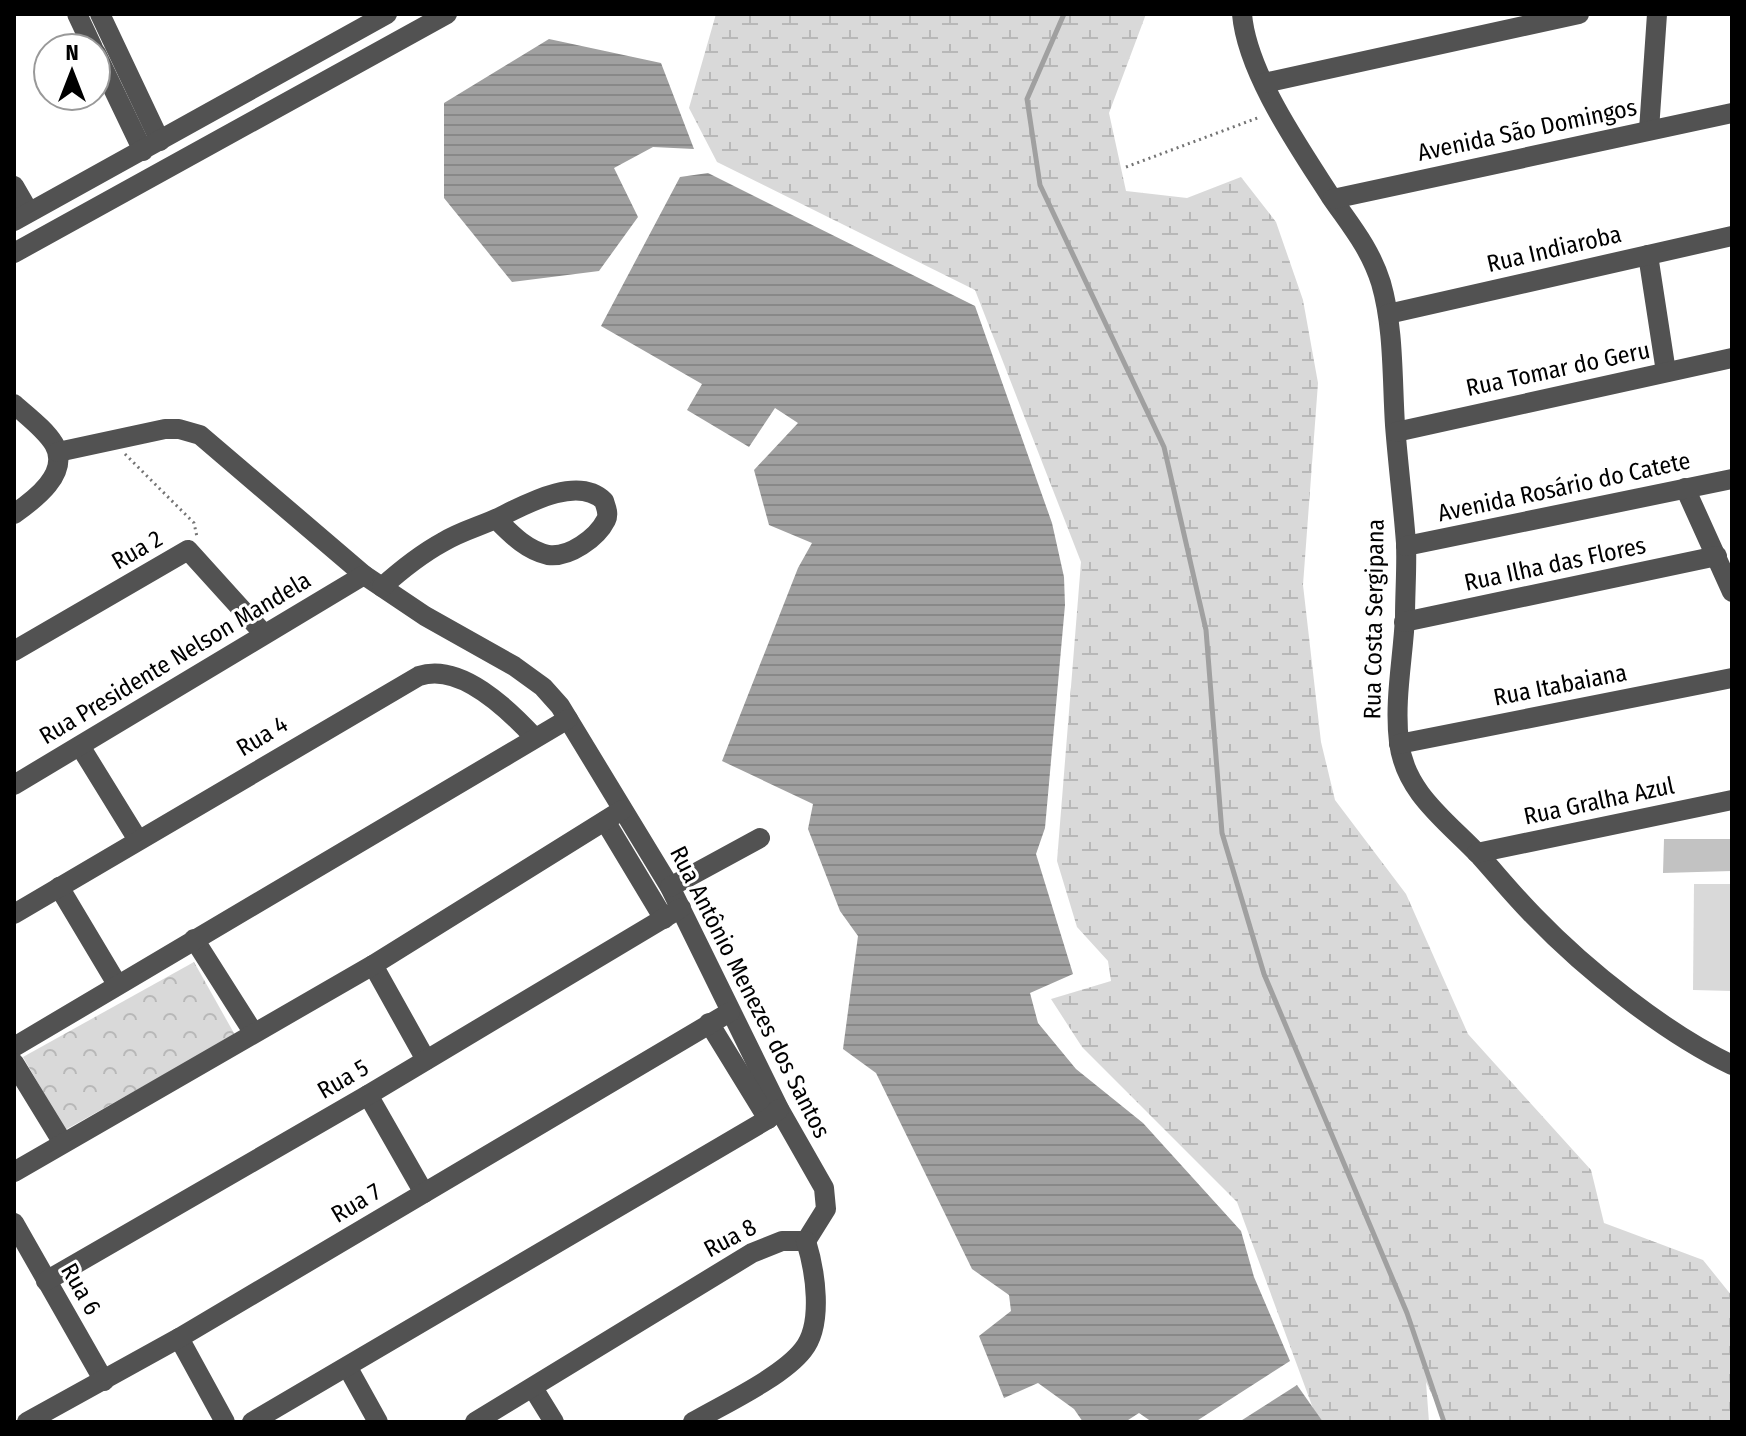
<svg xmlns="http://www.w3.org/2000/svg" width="1746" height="1436" font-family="'Fira Sans Condensed',sans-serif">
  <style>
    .wetland { fill: url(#wetland-marsh) }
    .park { fill: url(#park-crowns) }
    .pitch { fill: #d9d9d9 }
    .water { fill: url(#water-rules) }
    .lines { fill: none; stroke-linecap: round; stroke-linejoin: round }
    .stream { stroke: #a0a0a0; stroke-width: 5 }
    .building { fill: #c2c2c2 }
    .path { stroke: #747474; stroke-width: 3; stroke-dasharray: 2 4; stroke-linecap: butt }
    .minor { stroke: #525252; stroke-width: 20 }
    .labels { text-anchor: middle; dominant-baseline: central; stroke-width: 6; stroke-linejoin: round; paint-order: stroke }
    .street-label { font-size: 24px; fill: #000; stroke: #fff }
  </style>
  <defs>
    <pattern id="wetland-marsh" width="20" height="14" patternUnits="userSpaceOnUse" patternTransform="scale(2)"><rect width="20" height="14" fill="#d9d9d9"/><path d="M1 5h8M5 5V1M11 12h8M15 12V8" fill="none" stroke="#b8b8b8"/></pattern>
    <pattern id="park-crowns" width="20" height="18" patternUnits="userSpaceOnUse" patternTransform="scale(2)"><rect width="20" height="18" fill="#d9d9d9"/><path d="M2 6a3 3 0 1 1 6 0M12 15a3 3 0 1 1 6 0" fill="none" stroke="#b8b8b8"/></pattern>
    <pattern id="water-rules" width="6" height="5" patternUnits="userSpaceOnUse" patternTransform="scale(2)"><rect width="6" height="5" fill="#a0a0a0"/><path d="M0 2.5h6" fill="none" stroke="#888"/></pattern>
  </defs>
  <rect width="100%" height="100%" fill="#fff"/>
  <path class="wetland" d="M716,14H1146L1109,113L1126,191L1187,198L1241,177L1276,222L1303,300L1318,383L1303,585L1321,742L1335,800L1406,894L1468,1034L1591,1170L1604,1223L1703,1260L1732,1296V1422H1445L1426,1382L1429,1422H1318L1237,1202L1082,1047L1051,999L1111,981L1108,961L1077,927L1057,861L1081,562L975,290L717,162L689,108Z"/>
  <path class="park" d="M194,962L235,1035L65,1130L23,1057Z"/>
  <path class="pitch" d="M1694,884H1732V991L1693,990Z"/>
  <g class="water">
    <path d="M549,39L661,63L694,149L653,147L614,168L638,217L599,271L512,282L444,198V103Z"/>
    <path d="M708,173L975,306L1052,523L1064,577L1065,605L1045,828L1036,854L1073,974L1030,993L1038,1023L1076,1069L1143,1123L1241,1231L1254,1277L1290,1361L1195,1422H1152L1139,1413L1125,1422H1083L1074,1409L1038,1383L1004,1398L979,1336L1011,1311L1009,1295L972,1269L876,1073L843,1049L858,936L840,911L808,829L813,804L722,761L798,568L812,543L769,525L754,470L798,423L775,408L749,447L687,410L702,384L601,326L680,177Z"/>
    <path d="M1297,1385L1323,1422H1239Z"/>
  </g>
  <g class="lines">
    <path class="stream" d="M1064,14L1027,99L1040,185L1164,447L1206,630L1222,833L1264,974L1407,1313L1444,1422"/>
  </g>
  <path class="building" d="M1664,839H1732V871L1663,873Z"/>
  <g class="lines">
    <g class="path">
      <path d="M1126,167L1260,117"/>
      <path d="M125,454L194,523L197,537"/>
    </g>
    <g class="minor">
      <path d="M77,14L93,48"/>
      <path d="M100,14L160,141"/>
      <path d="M1242,14C1247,73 1299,147 1331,197C1351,226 1370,248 1381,283C1394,328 1392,378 1395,425C1398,464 1403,503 1406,543C1407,567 1405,593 1405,617C1403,659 1394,700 1399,742C1405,793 1447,821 1480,856C1498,876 1515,897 1534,916C1586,970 1665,1033 1732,1065"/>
      <path d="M96,53L143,151"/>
      <path d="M1264,83L1579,14"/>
      <path d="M1649,130L1657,14"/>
      <path d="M14,186L29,212"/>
      <path d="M1333,199L1732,113"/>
      <path d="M14,221L387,14"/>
      <path d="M14,253L447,14"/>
      <path d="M1648,255L1666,372"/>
      <path d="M1388,314L1732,236"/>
      <path d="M14,404C27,416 45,429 54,444C71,473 34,500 14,514"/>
      <path d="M1396,432L1732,358"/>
      <path d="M58,452L165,429H179L200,435L364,575L425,616L514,666L543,687L560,706L670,887L779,1109L824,1188L826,1209L806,1241"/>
      <path d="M1685,488L1732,592"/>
      <path d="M1406,546L1732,479"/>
      <path d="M382,587C401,570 421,554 443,542C461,531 481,526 500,517C526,504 578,475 604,501C606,507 609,514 606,520C597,538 569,558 548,555C526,550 511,534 496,519"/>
      <path d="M1404,622L1717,556"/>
      <path d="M14,651L188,550L264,634"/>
      <path d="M1399,744L1732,678"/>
      <path d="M80,746L138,840"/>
      <path d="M14,785L364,575"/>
      <path d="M605,821L664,919"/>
      <path d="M1477,853L1732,800"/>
      <path d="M59,887L117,984"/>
      <path d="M670,887L760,838"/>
      <path d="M14,914L419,676C460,662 508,709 534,737"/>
      <path d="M194,939L253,1032"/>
      <path d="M373,965L426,1060"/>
      <path d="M709,1023L768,1119"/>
      <path d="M14,1047L568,719"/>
      <path d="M14,1063L63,1143"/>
      <path d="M368,1095L424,1193"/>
      <path d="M14,1172L373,965L622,810"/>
      <path d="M14,1223L104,1381"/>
      <path d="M46,1281L368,1095L681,908"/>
      <path d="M179,1338L225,1422"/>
      <path d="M348,1368L378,1422"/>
      <path d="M533,1388L554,1422"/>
      <path d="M27,1422L179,1338L730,1012"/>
      <path d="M252,1422L768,1119L779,1109"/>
      <path d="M475,1422L752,1253L782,1241H806"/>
      <path d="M693,1422C724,1404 782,1377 803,1350C824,1324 815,1270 806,1241"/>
    </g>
  </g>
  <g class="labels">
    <g class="street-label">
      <text transform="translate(1527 130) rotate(-12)">Avenida São Domingos</text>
      <text transform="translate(1554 249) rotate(-13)">Rua Indiaroba</text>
      <text transform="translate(1558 369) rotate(-12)">Rua Tomar do Geru</text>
      <text transform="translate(1564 487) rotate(-12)">Avenida Rosário do Catete</text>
      <text transform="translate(137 550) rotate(-30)">Rua 2</text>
      <text transform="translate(1555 564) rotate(-12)">Rua Ilha das Flores</text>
      <text transform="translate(1374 619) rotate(-89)">Rua Costa Sergipana</text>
      <text transform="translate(175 658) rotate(-31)">Rua Presidente Nelson Mandela</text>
      <text transform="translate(1560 685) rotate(-11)">Rua Itabaiana</text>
      <text transform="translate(262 736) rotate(-31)">Rua 4</text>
      <text transform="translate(1599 801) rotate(-12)">Rua Gralha Azul</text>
      <text transform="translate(750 992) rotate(63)">Rua Antônio Menezes dos Santos</text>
      <text transform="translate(343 1079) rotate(-30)">Rua 5</text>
      <text transform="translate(356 1203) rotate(-31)">Rua 7</text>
      <text transform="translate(730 1238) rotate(-28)">Rua 8</text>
      <text transform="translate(81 1289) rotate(60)">Rua 6</text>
    </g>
  </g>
  <rect width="1746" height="1436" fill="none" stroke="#000000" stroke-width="32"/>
  <g transform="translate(72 72)"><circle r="38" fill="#ffffff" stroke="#999999" stroke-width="2"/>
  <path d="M0-6L14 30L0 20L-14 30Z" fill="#000000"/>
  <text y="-12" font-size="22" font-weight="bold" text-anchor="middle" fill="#000000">N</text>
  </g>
</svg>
